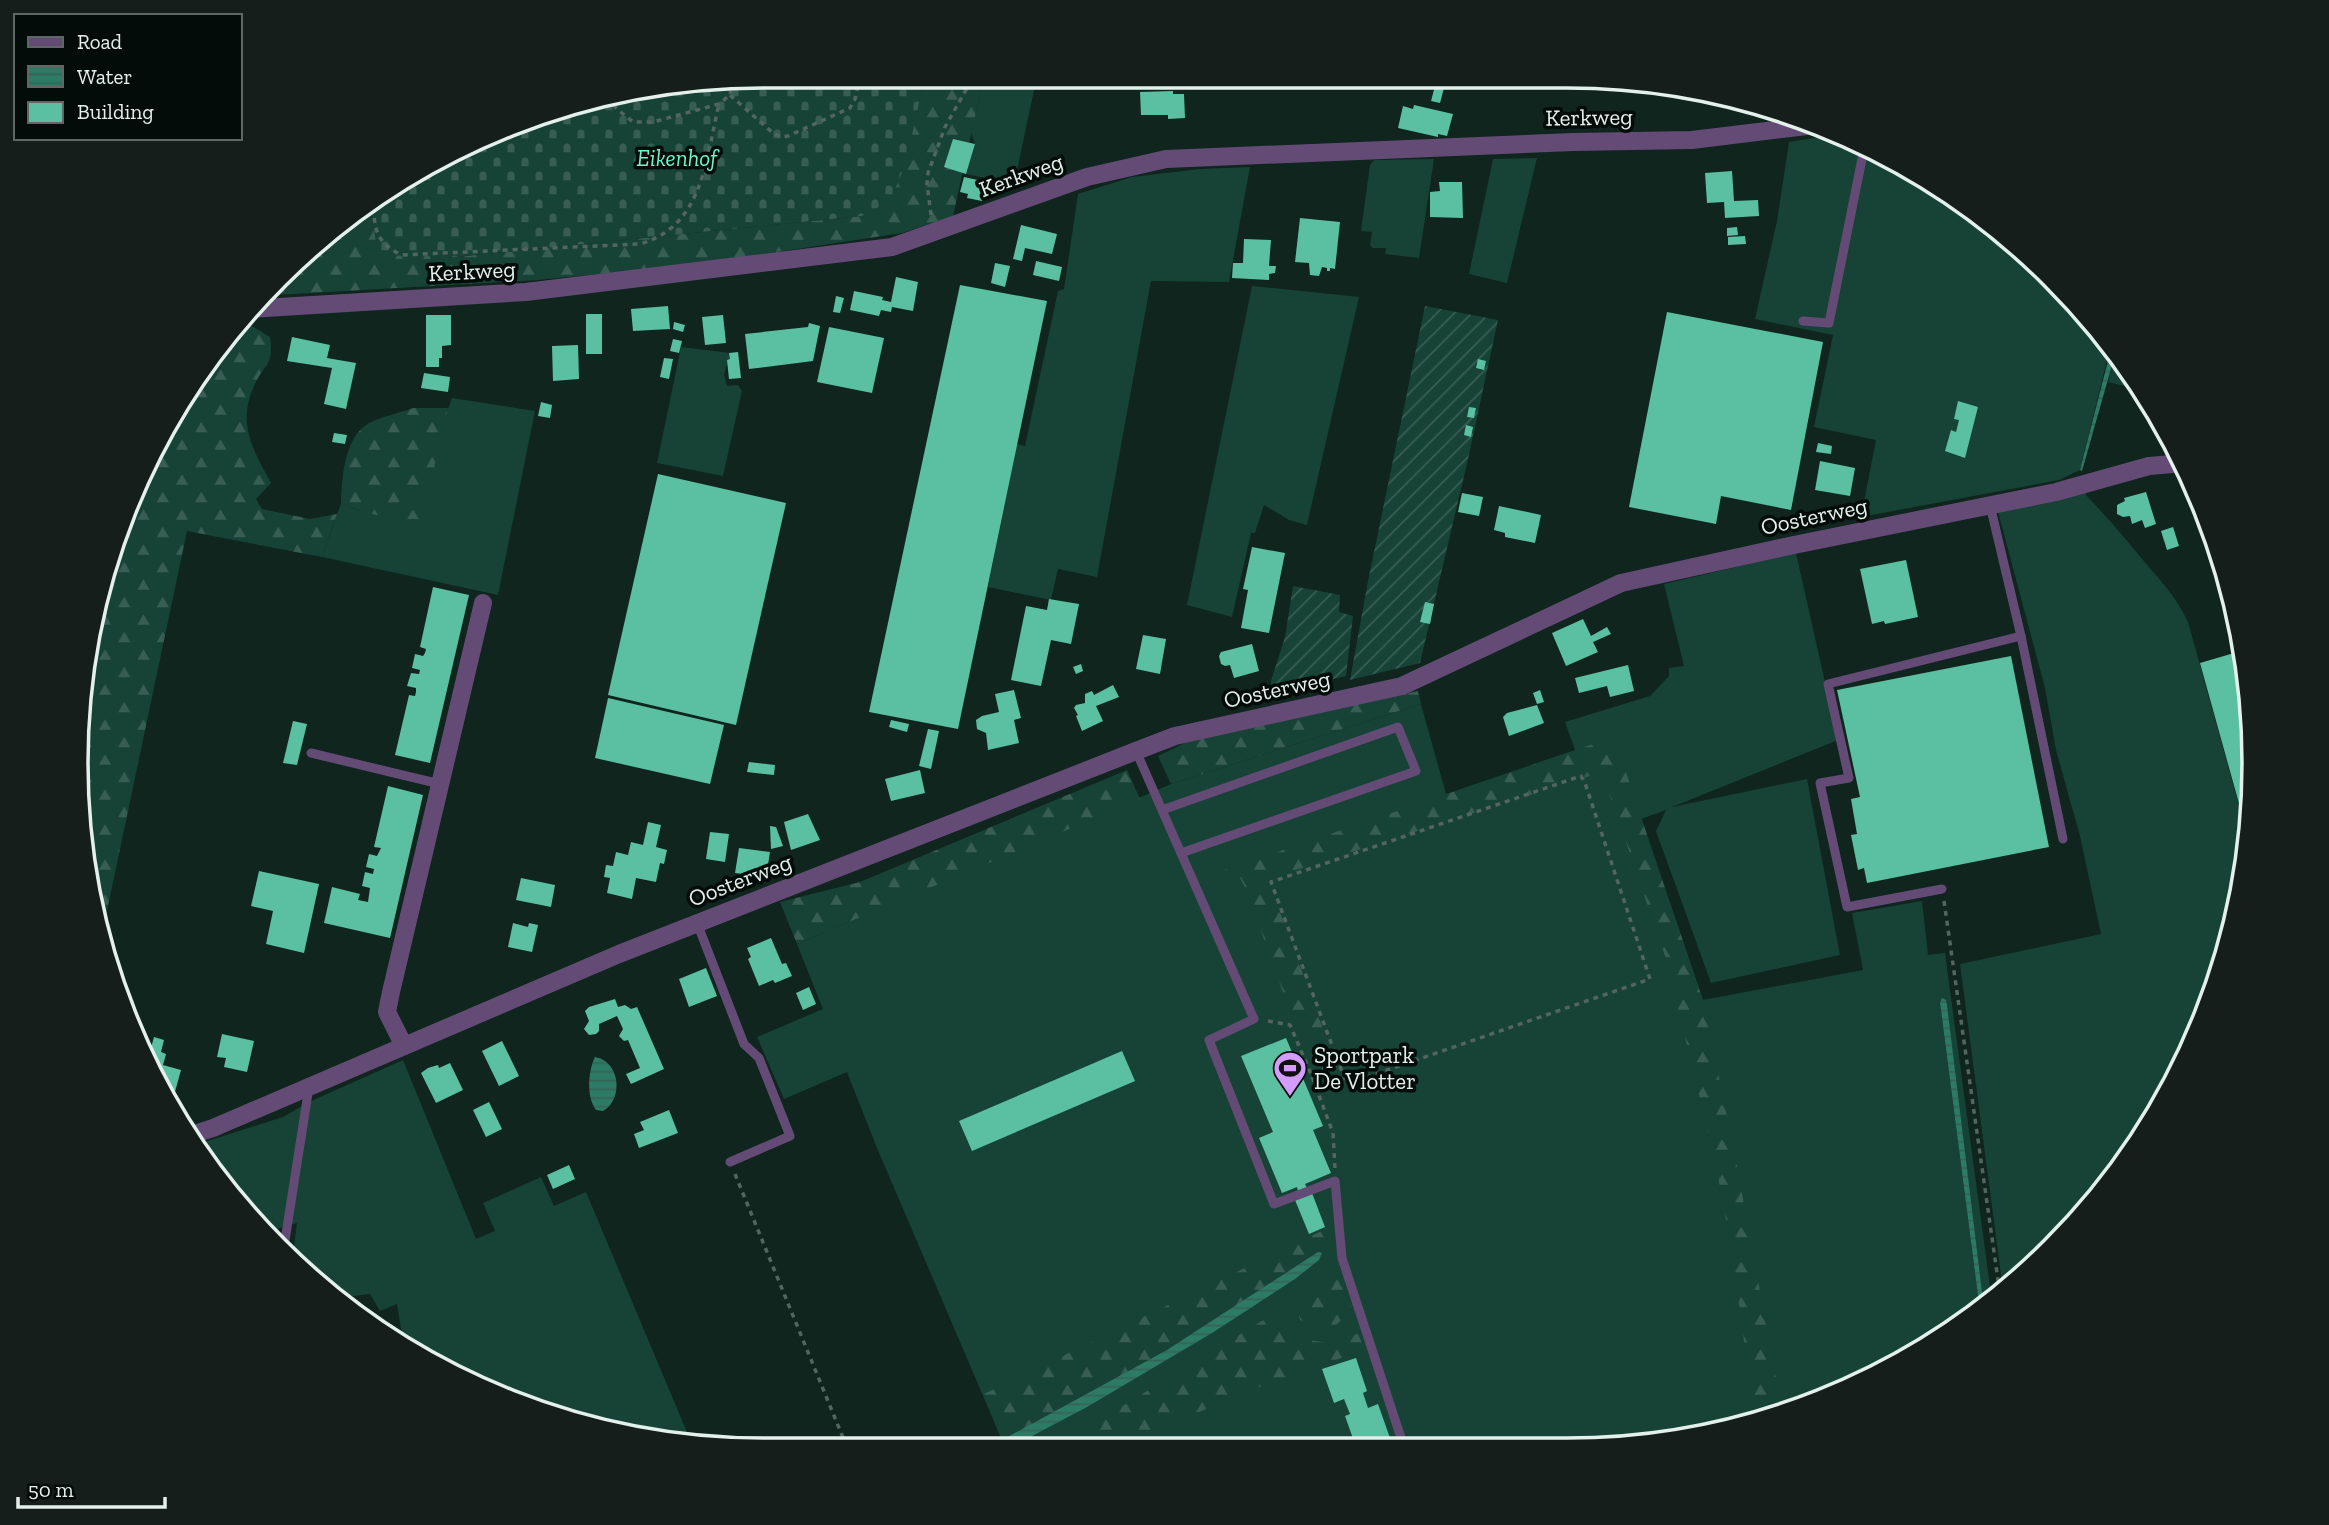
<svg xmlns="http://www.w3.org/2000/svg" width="2329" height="1525" font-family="'Zilla Slab',serif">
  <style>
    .grass { fill: #164336 }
    .forest { fill: url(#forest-firs) }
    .cemetery { fill: url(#cemetery-stones) }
    .garden { fill: url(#garden-furrows) }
    .water { fill: url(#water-rules) }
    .building { fill: #5ac0a1 }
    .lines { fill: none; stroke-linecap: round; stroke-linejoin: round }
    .path { stroke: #52655f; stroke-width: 3.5; stroke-dasharray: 5 5; stroke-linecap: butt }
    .service { stroke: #644b76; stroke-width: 9 }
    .minor { stroke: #644b76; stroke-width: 18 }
    .labels { text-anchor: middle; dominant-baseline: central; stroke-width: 7; stroke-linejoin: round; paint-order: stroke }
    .street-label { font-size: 23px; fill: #e3f0eb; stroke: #040c09 }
    .park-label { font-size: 23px; font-style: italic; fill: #6cf8cf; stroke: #040c09 }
    .poi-label { font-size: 23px; fill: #e3f0eb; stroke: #040c09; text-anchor: start }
    .rim { fill: none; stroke: #e3f0eb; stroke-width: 3.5 }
  </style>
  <defs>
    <pattern id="forest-firs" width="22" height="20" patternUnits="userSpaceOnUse" patternTransform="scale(1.75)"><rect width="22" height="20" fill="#164336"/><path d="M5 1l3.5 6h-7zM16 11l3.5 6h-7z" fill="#385e53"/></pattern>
    <pattern id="cemetery-stones" width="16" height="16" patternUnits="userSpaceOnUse" patternTransform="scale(1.75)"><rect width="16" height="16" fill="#164336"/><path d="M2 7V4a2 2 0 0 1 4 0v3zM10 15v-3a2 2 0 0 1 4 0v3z" fill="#385e53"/></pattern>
    <pattern id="garden-furrows" width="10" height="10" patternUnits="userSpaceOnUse" patternTransform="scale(1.75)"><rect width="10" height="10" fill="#164336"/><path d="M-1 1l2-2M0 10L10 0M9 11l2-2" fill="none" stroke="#385e53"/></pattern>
    <pattern id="water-rules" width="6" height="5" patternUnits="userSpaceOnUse" patternTransform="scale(1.75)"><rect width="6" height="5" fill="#2c7b65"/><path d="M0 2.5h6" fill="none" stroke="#386256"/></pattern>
  </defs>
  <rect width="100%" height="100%" fill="#0f251e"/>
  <g class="grass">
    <path d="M983,81H1036L1014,184L966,174L975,144L971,133Z"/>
    <path d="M1839,134L1870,146L1924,182L1923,186L1941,193L2019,246L2111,344L2080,470L2059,480L1861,517L1876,440L1814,427L1833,335L1755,319L1777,221L1789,142Z"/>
    <path d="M1537,158L1507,283L1469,274L1493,159Z"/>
    <path d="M1434,159L1419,258L1385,254L1386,248H1373L1370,245L1372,232L1361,231L1370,165L1374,160Z"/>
    <path d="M1250,167L1229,282L1151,281L1097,577L1058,569L1051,600L988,587L1017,444L1025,446L1058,291L1064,289L1078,194L1132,177L1200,169Z"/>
    <path d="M1252,286L1359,297L1307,525L1289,520L1264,505L1255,533H1251L1232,617L1187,605Z"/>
    <path d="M681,347L739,354L738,361L727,364L724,375L727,386L738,385L742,391L723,476L657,463Z"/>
    <path d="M2116,351L2140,390L2108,382Z"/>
    <path d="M452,398L535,411L498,595L322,557L341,503L361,511L448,409Z"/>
    <path d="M2086,491V495C2106,516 2125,538 2143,560C2160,580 2177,598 2188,622L2248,838V852L2217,983L2162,1106L2083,1215L2003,1290L1960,964L2101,934L2080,836L2056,750L2045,688L1997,508Z"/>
    <path d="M1796,553L1838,740L1672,807L1807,779L1840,955L1711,983L1656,831L1666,810L1641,819L1703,1000L1863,970L1852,913L1922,901L1928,955L1945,953L1992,1301L1984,1308L1945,1000L1940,1004L1980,1311L1871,1379L1744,1426L1611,1448L993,1445L1002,1440L877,1148L847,1072L784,1099L757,1037L823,1009L797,944L1171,784L1421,704L1446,794L1575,750L1565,722L1650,696L1669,676V668L1684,666L1664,584Z"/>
    <path d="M403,1060L476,1239L495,1231L483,1203L541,1177L554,1206L586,1192L692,1444H673C582,1419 482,1403 404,1347L397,1304L380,1311L370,1294L336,1298L310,1279L292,1262L297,1223L264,1233L246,1215L195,1145L283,1117L309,1102Z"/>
  </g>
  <g class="forest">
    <path d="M924,81H983L953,216L902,233L690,265L538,280L259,296L277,276L368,201L377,245L388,259H435L862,216L901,171Z"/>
    <path d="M237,322L247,323L270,337C274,366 265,362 254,386C237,424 253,450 271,483L256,499L262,509L310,519L337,514L322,557L187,531L100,944L77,808V718L112,541L167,419L217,344Z"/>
    <path d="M413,408H448L422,519C392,520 368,515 341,503C342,479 344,440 366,425C376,418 400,413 413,408Z"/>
    <path d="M1418,691L1421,704L1171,784L1158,756L1189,741Z"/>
    <path d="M1614,737L1703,1000L1736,1160L1782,1412L1744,1426L1713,1431L1754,1417L1733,1258L1715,1160L1666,959L1602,772L1268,879L1327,1040L1309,1044L1290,1012L1246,889L1240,878L1217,883L1213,874Z"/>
    <path d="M1127,770L1140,799L797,944L780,902L860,882Z"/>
    <path d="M1334,1225L1332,1246L1322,1253L1318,1252L1167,1350L1002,1441L984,1394Z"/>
    <path d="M1339,1268L1352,1310L1334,1327L1321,1328L1300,1320C1292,1293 1318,1278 1339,1268Z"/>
    <path d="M1283,1308L1292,1331C1321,1347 1330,1344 1359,1333L1364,1350L1239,1394L1125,1446H1057Z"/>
  </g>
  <path class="cemetery" d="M672,81H924C916,112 908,167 893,193C887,204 873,210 862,216L435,259H387L377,245L368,201L380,191L542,112Z"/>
  <g class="garden">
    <path d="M1425,306L1498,320L1468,459L1420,663L1350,680L1368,581Z"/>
    <path d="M1293,586L1340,595L1339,612L1353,616L1346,676L1300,687L1294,692L1271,696V681L1285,637Z"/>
  </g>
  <g class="water">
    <path d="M2112,345L2116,351L2082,471L2080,470Z"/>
    <path d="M1942,998L1946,1000L1947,1005L1984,1308L1980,1311L1940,1003Z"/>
    <path d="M595,1057C620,1061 624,1099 603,1111L596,1110C586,1097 588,1071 595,1057Z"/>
    <path d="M1318,1252L1322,1253L1319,1260L1295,1279L1212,1333L1087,1407L1013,1446L993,1445L1167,1350Z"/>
  </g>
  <g class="building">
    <path d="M1178,81H1214V83L1178,85Z"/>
    <path d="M1435,86L1444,88L1440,103L1431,101Z"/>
    <path d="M1173,91V94H1184L1185,118L1168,119V115H1141L1140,92Z"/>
    <path d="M1414,105L1453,114L1447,136L1438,134V137L1398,128L1403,106L1413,109Z"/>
    <path d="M953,139L975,144L966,174L944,167Z"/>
    <path d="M1732,171L1734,201L1758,200L1759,216L1725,218L1724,202L1707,203L1705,173Z"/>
    <path d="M964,177L987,182L982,201L967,198L968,194L960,192Z"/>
    <path d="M1439,182H1462L1463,218L1430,217V192L1440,191Z"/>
    <path d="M1300,218L1340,222L1335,269L1330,268V271H1327V268L1322,267L1319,276L1310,275L1309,263L1295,262Z"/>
    <path d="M1021,225L1057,234L1052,254L1025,248L1022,261L1013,259Z"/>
    <path d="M1737,227L1738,235L1727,236V228Z"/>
    <path d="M1745,236L1746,244L1728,245V237Z"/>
    <path d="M1244,239L1271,240L1269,266H1276L1275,273L1269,274V280L1232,278L1233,263H1243Z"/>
    <path d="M1036,261L1062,267L1059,281L1033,275Z"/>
    <path d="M995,263L1010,266L1005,287L991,283Z"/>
    <path d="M896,277L918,282L913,311L892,307L891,312L881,310L879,316L850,310L854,291L883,297L882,300L891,302Z"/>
    <path d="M960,285L1047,301L958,729L869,712Z"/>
    <path d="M836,296L844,298L840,313L833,312Z"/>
    <path d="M668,306L670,329L633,331L631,309Z"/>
    <path d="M1667,312L1823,342L1791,510L1721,496L1716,524L1629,507Z"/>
    <rect x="586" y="314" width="16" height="40"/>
    <path d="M426,315H451V345L442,346V358H439V367H426Z"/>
    <path d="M723,315L726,343L705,345L702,317Z"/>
    <path d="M674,322L685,325L683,332L673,329Z"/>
    <path d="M809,323L820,326L813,361L749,369L745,334L808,327Z"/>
    <path d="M829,327L884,338L872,393L817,382Z"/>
    <path d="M292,337L330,345L327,358L356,363L346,409L324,404L332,368L287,361Z"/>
    <path d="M673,339L682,341L679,353L670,351Z"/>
    <path d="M578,345L579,379L553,381L552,346Z"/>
    <path d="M738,352L741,378L729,379L727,360L730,359L729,353Z"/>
    <path d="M664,358L673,359L669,379L660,377Z"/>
    <path d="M1478,359L1486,361L1484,370L1476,368Z"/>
    <path d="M424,373L450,377L448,392L421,388Z"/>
    <path d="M1958,401L1978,407L1965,458L1945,451L1951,430L1956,432L1959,420L1954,419Z"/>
    <path d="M541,402L552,405L550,418L538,416Z"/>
    <path d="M1469,407L1476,408L1474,418L1467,417Z"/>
    <path d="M1466,425L1473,427L1471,437L1464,435Z"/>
    <path d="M334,433L347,435L345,444L332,442Z"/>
    <path d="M1818,443L1832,446L1831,454L1816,452Z"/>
    <path d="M1820,461L1855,468L1850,496L1815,490Z"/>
    <path d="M658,474L786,503L736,725L608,695Z"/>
    <path d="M2146,492L2156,524L2145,528L2142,520L2132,524L2130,516L2123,517L2117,514V505L2125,501L2124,498Z"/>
    <path d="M1462,493L1483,497L1479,516L1458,512Z"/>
    <path d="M1499,506L1541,515L1535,543L1505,537V533L1494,530Z"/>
    <path d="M2173,527L2179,546L2167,550L2161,531Z"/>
    <path d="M1252,547L1285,553L1269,633L1241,628L1248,590L1243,589Z"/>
    <path d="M1906,560L1918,617L1885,624L1884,621L1872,624L1860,569Z"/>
    <path d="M433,587L469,595L430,763L395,755L409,695L415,696L416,692V688L407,686L411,673L419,674L420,670L412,668L415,654L423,656L425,653L426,649L420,647Z"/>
    <path d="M1049,599L1079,604L1071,644L1051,640L1041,686L1011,680L1026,606L1047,610Z"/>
    <path d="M1425,602L1434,604L1430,624L1420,622Z"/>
    <path d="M1583,619L1591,636L1607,627L1611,634L1593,642L1598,652L1566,666L1552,633Z"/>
    <path d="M1143,635L1166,639L1160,674L1136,669Z"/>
    <path d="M1252,644L1259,671L1234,678L1230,665L1225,666L1221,664L1219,656L1221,652Z"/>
    <path d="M2241,651L2252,717L2248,836L2200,663Z"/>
    <path d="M2011,656L2049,847L1867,883L1864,868L1858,870L1851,835L1857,834L1851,799L1860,797L1837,690Z"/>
    <path d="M1081,664L1083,671L1076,674L1073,667Z"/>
    <path d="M1628,665L1634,691L1610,697L1607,686L1579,693L1575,678Z"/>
    <path d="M1113,685L1119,697L1096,706L1103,721L1082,731L1076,716L1078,715L1074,708L1076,705L1085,703V694L1092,691L1094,695Z"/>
    <path d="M1014,690L1021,718L1014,720L1019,743L988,750L986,733L977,729L976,720L982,716L999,712L995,694Z"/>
    <path d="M1540,690L1544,702L1537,704L1533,693Z"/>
    <path d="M608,698L724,725L710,784L595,758Z"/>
    <path d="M1537,705L1544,723L1509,736L1503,717L1507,713Z"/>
    <path d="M891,720L909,724L907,732L889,727Z"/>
    <path d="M293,721L307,724L297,765L283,763Z"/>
    <path d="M928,729L939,731L931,769L919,766Z"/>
    <path d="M749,762L775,765L774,775L747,772Z"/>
    <path d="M920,770L925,793L891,801L885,779Z"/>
    <path d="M388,786L423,795L390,938L324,923L332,887L360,894L358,900L368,902L370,888L362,886L365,872L373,874L374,869L366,867L369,854L377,856L381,848L374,847Z"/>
    <path d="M808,814L820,840L791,850L784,822Z"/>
    <path d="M648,822L661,825L656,847L667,850L664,864L660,863L656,882L636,878L632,899L607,893L610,878L604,877L606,865L613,866L616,852L628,855L631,842L643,845Z"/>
    <path d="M770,826L776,827L783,846L771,849Z"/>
    <path d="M710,832L729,834L725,862L706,859Z"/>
    <path d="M739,848L770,852L766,877L735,873Z"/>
    <path d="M259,871L319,884L304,953L266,944L273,911L251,906Z"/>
    <path d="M521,878L555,885L551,907L516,900Z"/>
    <path d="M513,923L528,927L529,923L538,925L532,952L508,947Z"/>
    <path d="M771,938L782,964L786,963L792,976L775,983L773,980L759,986L748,959L751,957L747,948Z"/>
    <path d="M706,968L717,996L689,1007L679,979Z"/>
    <path d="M809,987L816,1004L803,1010L796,993Z"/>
    <path d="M615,999L618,1007L625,1005L631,1009L637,1007L664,1069L631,1084L626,1074L640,1068L628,1040L624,1041L619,1036L623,1029L617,1016L599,1024V1031L596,1034L589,1035L584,1029L589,1021L585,1011L589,1007Z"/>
    <path d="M222,1034L254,1041L247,1072L224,1067L226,1058L217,1057Z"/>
    <path d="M154,1037L164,1040L161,1052L166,1054L163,1065L181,1070L173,1099L164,1097L154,1074L156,1068L151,1067L148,1059Z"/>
    <path d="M1286,1038L1323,1126L1313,1130L1331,1173L1305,1184L1307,1188L1298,1191L1297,1187L1282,1193L1259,1138L1273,1132L1241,1056Z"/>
    <path d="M502,1041L519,1076L499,1086L482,1051Z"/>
    <path d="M1122,1051L1135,1081L972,1151L959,1121Z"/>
    <path d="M450,1063L463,1090L436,1103L421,1073L428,1068L438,1065L439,1068Z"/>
    <path d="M489,1102L502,1129L486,1137L473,1110Z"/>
    <path d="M669,1110L678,1133L639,1148L634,1134L644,1130L640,1122Z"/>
    <path d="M569,1165L575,1179L553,1189L547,1175Z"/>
    <path d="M1312,1193L1325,1227L1309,1234L1295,1200Z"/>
    <path d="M1356,1358L1367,1391L1363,1393L1368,1408L1378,1404L1390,1438L1363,1447H1356L1345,1416L1350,1414L1344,1399L1334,1403L1322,1369Z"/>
  </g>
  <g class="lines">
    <g class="path">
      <path d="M730,95L774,134L781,137L788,136L850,108L855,99L859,81"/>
      <path d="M607,97L617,109L633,122H653L719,104L730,95L732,81"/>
      <path d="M372,198C376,228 372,239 401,255L639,244C703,228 706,158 719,104"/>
      <path d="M931,215L927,184L928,173L945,127L971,81"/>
      <path d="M1944,901L2000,1294"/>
      <path d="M1268,1021L1290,1025L1311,1074"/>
      <path d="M1335,1168L1333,1133L1311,1074L1339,1064L1347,1084L1650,979L1585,783L1581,776L1271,882L1339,1064"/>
      <path d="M735,1174L846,1445"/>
    </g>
    <g class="service">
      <path d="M1803,321L1829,323L1865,144"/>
      <path d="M2021,636L2063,839"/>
      <path d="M1136,751L1254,1019L1209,1040L1274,1204L1335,1181L1342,1258L1404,1447"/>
      <path d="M311,753L440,784"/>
      <path d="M1162,810L1398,727L1416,771L1181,853"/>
      <path d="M1942,889L1847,907L1820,783L1849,778L1828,684L2021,636L1990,505"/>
      <path d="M697,923L744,1044L759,1058L790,1136L730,1162"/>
      <path d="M283,1253L309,1087"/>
    </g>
    <g class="minor">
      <path d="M248,309L526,292L892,247L1087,177L1166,159L1573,142L1692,140L1815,125"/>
      <path d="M404,1046L387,1012L391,992L483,603"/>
      <path d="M188,1136L213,1128L619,954L1136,751L1175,736L1402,686L1621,583L1789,546L2056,492L2149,466L2184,463"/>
    </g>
  </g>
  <defs>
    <symbol id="stadium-pin" viewBox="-11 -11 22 30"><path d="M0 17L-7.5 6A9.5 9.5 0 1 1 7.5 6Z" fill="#d49cfc" stroke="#040c09"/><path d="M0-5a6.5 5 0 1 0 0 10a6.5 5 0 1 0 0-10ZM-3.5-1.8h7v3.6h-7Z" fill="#111"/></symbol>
  </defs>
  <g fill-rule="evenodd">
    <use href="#stadium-pin" x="1271" y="1049" width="38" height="52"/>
  </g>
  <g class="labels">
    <g class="street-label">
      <text transform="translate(1589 117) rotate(-1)">Kerkweg</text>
      <text transform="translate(1021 175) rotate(-20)">Kerkweg</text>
      <text transform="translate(472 271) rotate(-3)">Kerkweg</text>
      <text transform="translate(1814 516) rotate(-12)">Oosterweg</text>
      <text transform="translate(1277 689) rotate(-12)">Oosterweg</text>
      <text transform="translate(740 880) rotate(-21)">Oosterweg</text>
    </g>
    <g class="park-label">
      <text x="677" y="158">Eikenhof</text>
    </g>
    <g class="poi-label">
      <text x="1314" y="1055">Sportpark<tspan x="1314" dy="26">De Vlotter</tspan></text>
    </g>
  </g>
  <path d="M0 0H2329V1525H0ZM763 88H1567A675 675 0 0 1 2242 763V763A675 675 0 0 1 1567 1438H763A675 675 0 0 1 88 763V763A675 675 0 0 1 763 88Z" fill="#161e1b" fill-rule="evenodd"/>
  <path class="rim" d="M763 88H1567A675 675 0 0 1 2242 763V763A675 675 0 0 1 1567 1438H763A675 675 0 0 1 88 763V763A675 675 0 0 1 763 88Z"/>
  <rect x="14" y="14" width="228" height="126" fill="#040c09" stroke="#5d6763" stroke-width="2"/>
  <rect x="28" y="37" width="35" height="10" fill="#644b76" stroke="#5d6763" stroke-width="2"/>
  <text x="77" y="49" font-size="21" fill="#e3f0eb">Road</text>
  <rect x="28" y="66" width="35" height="21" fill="url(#water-rules)" stroke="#5d6763" stroke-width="2"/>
  <text x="77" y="84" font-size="21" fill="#e3f0eb">Water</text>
  <rect x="28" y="102" width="35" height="21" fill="#5ac0a1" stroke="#5d6763" stroke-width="2"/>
  <text x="77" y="119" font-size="21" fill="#e3f0eb">Building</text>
  <path d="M18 1497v10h147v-10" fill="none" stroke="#e3f0eb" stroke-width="3.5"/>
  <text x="28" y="1497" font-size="21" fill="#e3f0eb" stroke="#040c09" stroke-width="5" paint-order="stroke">50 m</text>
</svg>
